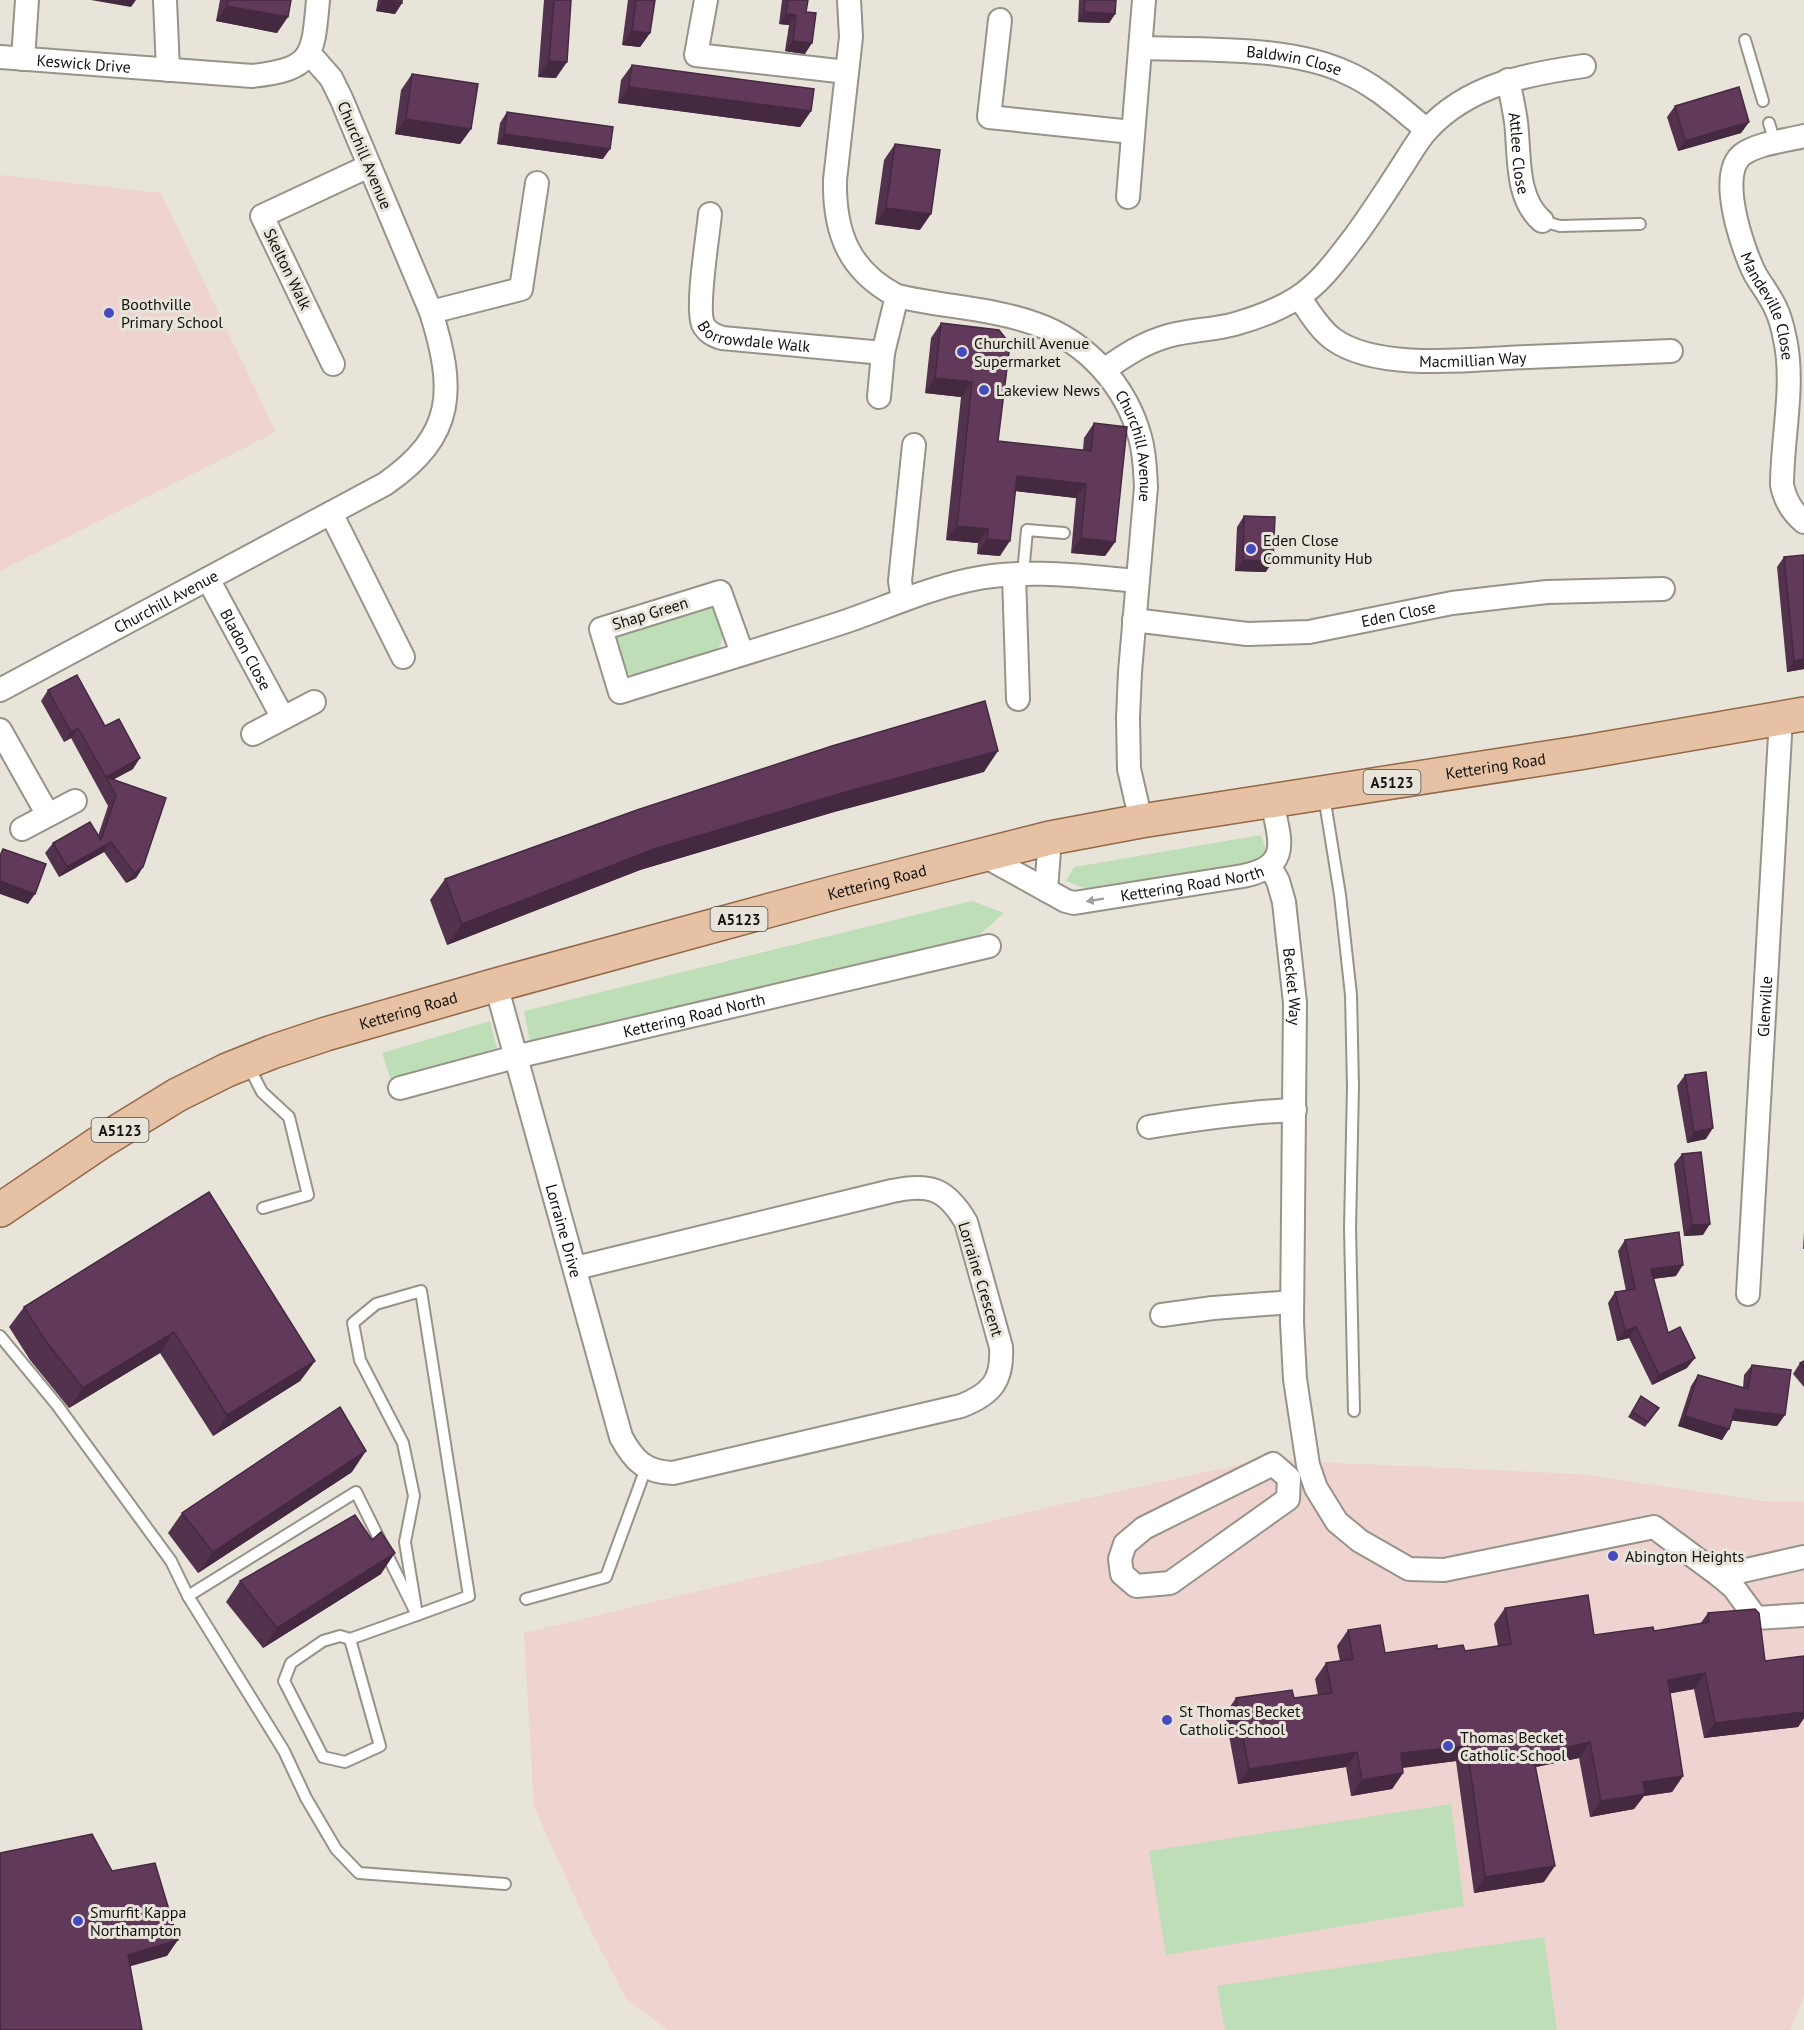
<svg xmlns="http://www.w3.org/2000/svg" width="1804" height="2030" font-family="'PT Sans',sans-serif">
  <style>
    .education { fill: #eed3d1 }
    .green { fill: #bddeb6 }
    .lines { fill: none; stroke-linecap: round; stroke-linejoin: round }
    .lane-casing { stroke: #989389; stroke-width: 14 }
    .street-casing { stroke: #989389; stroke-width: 26 }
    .primary-casing { stroke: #926948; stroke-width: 36 }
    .lane { stroke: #fff; stroke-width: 10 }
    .street { stroke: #fff; stroke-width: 22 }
    .primary { stroke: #e7c1a4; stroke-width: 33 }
    .wall { fill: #53324e }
    .shaded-wall { fill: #442940 }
    .building { fill: #613a5b; stroke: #442940; stroke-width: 1.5 }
    .oneway { fill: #a1a09f }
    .poi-dot { fill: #454abf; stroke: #e8e4d9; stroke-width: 2 }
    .labels { text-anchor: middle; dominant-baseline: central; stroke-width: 6; stroke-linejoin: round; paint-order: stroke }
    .shield { fill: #e8e4d9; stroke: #53504b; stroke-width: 1.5 }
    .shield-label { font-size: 15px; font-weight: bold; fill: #13110e }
    .street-label { font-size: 16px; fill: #13110e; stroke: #e8e4d9 }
    .poi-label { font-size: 16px; fill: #13110e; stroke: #e8e4d9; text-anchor: start }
  </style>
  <rect width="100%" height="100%" fill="#e8e4d9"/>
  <g class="education">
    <path d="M0,175L161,193L276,432L0,571Z"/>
    <path d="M1268,1458L1337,1463L1579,1474L1764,1501H1804V1996L1790,2030H668L626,1999L583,1915L534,1807L524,1633L1063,1504Z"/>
  </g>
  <g class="green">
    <path d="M707,605C725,615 729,634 716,651L639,677L623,672L613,643L617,635Z"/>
    <path d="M1261,835L1270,861L1084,888L1066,881L1074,867Z"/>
    <path d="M972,901L1004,913L978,936L531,1047L524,1011Z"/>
    <path d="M490,1021L497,1048L391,1081L382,1053Z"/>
    <path d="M1451,1804L1464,1906L1166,1955L1149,1851Z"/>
    <path d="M1544,1937L1557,2030H1225L1217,1986Z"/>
  </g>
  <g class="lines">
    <defs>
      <g id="lane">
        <path d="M1745,40L1763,101"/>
        <path d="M1769,123L1775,143"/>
        <path d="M1542,221L1560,226L1640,224"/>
        <path d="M1023,574L1027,530L1064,533"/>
        <path d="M1324,796L1340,895L1351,995L1353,1086L1350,1228L1354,1411"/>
        <path d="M248,1065L262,1092L289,1117L308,1195L263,1208"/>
        <path d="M421,1291L469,1596L417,1615L405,1542L414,1496L403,1443L360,1360L353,1323L376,1304Z"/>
        <path d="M0,1336L57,1405L171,1561L188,1596L284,1751L306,1798L336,1849L359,1873L505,1884"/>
        <path d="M188,1596L356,1492L417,1615L350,1639L380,1746L345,1762L323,1757L284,1681L291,1663L323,1641L340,1636L350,1639"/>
        <path d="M526,1599L606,1577L646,1468"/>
      </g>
      <g id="street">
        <path d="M165,0L168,70"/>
        <path d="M706,0L696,55L847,72"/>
        <path id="s1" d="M849,0L851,37L835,180C834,233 849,271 897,296C943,307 992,308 1036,324C1087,342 1126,386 1140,437C1145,454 1145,471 1146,487L1130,672L1128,718L1129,769L1141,821"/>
        <path d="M1000,20L989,117L1132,132"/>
        <path id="s2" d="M1141,48C1202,50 1289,46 1345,72C1376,85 1401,109 1427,130"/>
        <path id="s3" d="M0,57L252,76C313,69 313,57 318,0"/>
        <path d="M23,59L27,0"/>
        <path id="s4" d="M1508,80C1511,94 1514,108 1516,122C1520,155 1515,198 1542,221"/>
        <path id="s5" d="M1804,136C1785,141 1759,143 1743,154C1716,173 1743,250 1755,274C1762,286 1771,297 1776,309C1781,319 1783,329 1785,339C1795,385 1782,438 1782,485C1785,500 1792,512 1804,522"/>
        <path d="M1128,197L1144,0"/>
        <path id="s6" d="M710,214C708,236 696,307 703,324C707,332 713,335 722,338L883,353"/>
        <path id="s7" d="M1299,297C1309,311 1319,329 1333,339C1378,372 1475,359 1528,357C1575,355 1623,353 1671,351"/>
        <path d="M431,312L521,289L537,183"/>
        <path d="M333,364L262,216L369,166"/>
        <path d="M1104,370C1124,356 1143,343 1168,336C1189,330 1213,330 1235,324C1256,318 1278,310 1297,298C1322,282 1338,258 1356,235C1371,214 1385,193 1399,171C1408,158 1416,142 1427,130C1468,85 1527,74 1584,66"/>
        <path d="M879,397L883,353L897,296"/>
        <path d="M331,513L403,657"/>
        <path d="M1014,575L1018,699"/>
        <path id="s8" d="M208,579L283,718"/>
        <path d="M903,600L900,581L914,445"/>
        <path id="s9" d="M1134,620L1247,634L1309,632L1452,603L1547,592L1663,589"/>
        <path d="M742,653L720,592L601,629L620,692C696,668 772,646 847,621C887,607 927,589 969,580C1024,568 1082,576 1137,581"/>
        <path id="s10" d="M0,690L385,484C456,435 455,389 431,312L341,98L331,78L309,53"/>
        <path d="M0,730L48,815"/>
        <path d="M253,734L314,702"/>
        <path d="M22,829L75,801"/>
        <path id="s11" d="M981,854L1066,901L1074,903L1243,876C1293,866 1279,839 1272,801"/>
        <path id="s12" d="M1270,867L1278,881L1284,902L1295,1003L1292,1322L1295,1379L1308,1465L1316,1488L1337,1522L1360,1541L1409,1569L1444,1570L1654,1527L1720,1576L1734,1588L1756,1618L1804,1615"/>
        <path d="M1046,890L1050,838"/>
        <path id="s13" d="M496,985L621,1437C634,1461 645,1472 673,1473L961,1406C992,1394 1003,1380 1001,1347L966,1222C946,1188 929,1183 892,1191L576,1268"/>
        <path id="s14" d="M400,1088L515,1057L989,946"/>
        <path d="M1149,1127C1197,1119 1246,1112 1295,1110"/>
        <path id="s15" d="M1748,1294L1781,718"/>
        <path d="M1162,1315L1213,1308L1292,1302"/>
        <path d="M1273,1464L1289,1478L1288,1499L1170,1583L1136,1586L1122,1574L1120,1559L1125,1544L1144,1528Z"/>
        <path d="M1720,1576L1804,1557"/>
      </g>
      <g id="primary">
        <path id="s16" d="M0,1210L99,1143L177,1095L227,1070L272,1052L326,1034L496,985L837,892L1050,838L1141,821L1585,752L1804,714"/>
      </g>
    </defs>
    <use href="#lane" class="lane-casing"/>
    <use href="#street" class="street-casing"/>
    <use href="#primary" class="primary-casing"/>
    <use href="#lane" class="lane"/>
    <use href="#street" class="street"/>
    <use href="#primary" class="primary"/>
  </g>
  <g class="wall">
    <path d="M220,0H291L277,33L216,21Z"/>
    <path d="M378,0H402V3L395,14L376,11Z"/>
    <path d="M544,0H571L556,78L538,77Z"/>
    <path d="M628,0H655L650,33L640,47L622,45Z"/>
    <path d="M782,0H808L806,12L805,54L785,51L789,25L779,24Z"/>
    <path d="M1079,0H1116L1115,14L1109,23L1078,22Z"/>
    <path d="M632,65L811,111L800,127L618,103L621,80Z"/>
    <path d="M412,74L471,129L460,144L395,134L401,90Z"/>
    <path d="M1675,106L1749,122L1741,133L1678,151L1667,117Z"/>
    <path d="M507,112L603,159L497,144L500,123Z"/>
    <path d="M895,144L920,230L875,224L884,160Z"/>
    <path d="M941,323L999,330L998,441L1083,450L1084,438L1094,423L1115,542L1105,556L1071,553L1076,498L1015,491L1000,556L977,554L978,543L946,540L961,397L925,393L931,338Z"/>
    <path d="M1244,516L1266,572L1235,571L1237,527Z"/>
    <path d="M1804,555V669L1787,672L1777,567L1784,557Z"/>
    <path d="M48,690L105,726L133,769L114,779L143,867L136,878L126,883L104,852L59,877L45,853L53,843L98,836L108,806L71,738L64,742L41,701Z"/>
    <path d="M984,772L834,812L640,870L447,945L430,900L445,879Z"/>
    <path d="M1685,1075L1706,1139L1687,1143L1677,1086Z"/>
    <path d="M1682,1154L1703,1235L1684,1236L1674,1164Z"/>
    <path d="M209,1192L315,1361L300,1381L213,1436L160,1353L69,1408L30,1360L9,1327L24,1307Z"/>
    <path d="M1804,1232V1249H1803Z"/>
    <path d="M1625,1240L1676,1276L1653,1279L1668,1333L1687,1368L1652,1385L1629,1338L1617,1341L1608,1303L1615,1292L1626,1291L1618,1251Z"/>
    <path d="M1804,1361V1387L1793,1374L1800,1363Z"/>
    <path d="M1752,1365L1777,1426L1732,1420L1722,1440L1678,1426L1691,1386L1698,1375L1743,1388L1744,1375Z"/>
    <path d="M1641,1396L1659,1408L1645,1427L1628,1417Z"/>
    <path d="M352,1472L198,1573L168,1533L182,1513Z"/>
    <path d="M381,1574L263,1648L226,1602L240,1581Z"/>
    <path d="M1505,1608L1594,1635L1654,1631L1700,1624L1708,1613L1765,1661L1804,1656V1718L1798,1727L1704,1738L1694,1689L1670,1693L1683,1776L1672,1792L1644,1796L1634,1809L1590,1817L1579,1758L1536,1767L1544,1882L1474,1893L1456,1761L1403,1768V1773L1392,1789L1351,1796L1346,1767L1238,1784L1225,1714L1236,1698H1294L1318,1695L1315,1679L1326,1663L1340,1661L1337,1646L1348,1630L1385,1653L1437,1649L1465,1651L1498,1646L1494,1624Z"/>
  </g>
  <g class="shaded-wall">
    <path d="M91,0H136L131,7Z"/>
    <path d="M383,0L402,3L395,14L376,11Z"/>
    <path d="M227,6L288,17L277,33L216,21Z"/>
    <path d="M1084,12L1115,14L1109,23L1078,22Z"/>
    <path d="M786,14L796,15L789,25L779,24Z"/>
    <path d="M632,31L650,33L640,47L622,45Z"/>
    <path d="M793,41L812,43L805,54L785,51Z"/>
    <path d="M549,61L567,62L556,78L538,77Z"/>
    <path d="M629,87L811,111L800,127L618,103Z"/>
    <path d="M406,119L471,129L460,144L395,134Z"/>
    <path d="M1749,122L1741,133L1678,151L1685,141Z"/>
    <path d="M504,134L610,149L603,159L497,144Z"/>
    <path d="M886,208L931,214L920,230L875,224Z"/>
    <path d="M935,378L972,382L961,397L925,393Z"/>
    <path d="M1017,476L1086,484L1076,498L1006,490Z"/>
    <path d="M957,526L988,529L978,543L946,540Z"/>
    <path d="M1081,538L1115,542L1105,556L1071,553Z"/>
    <path d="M987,539L1010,541L1000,556L977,554Z"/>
    <path d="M1243,560L1273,561L1266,572L1235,571Z"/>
    <path d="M1804,659V669L1787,672L1794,661Z"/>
    <path d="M78,728L71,738L64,742L71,732Z"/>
    <path d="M998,751L984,772L834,812L640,870L447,945L462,924L654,849L849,791Z"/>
    <path d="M140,758L133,769L109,782L106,777Z"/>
    <path d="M111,842L104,852L59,877L67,867Z"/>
    <path d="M143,867L136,878L126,883L134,873Z"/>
    <path d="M0,881L35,894L28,904L0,894Z"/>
    <path d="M1713,1128L1706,1139L1687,1143L1694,1132Z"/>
    <path d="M1710,1224L1703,1235L1684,1236L1692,1225Z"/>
    <path d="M1683,1265L1676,1276L1643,1280L1651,1269Z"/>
    <path d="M1636,1327L1629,1338L1617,1341L1625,1331Z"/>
    <path d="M174,1332L160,1353L69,1408L83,1388Z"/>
    <path d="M1695,1358L1687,1368L1652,1385L1659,1375Z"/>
    <path d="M315,1361L300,1381L213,1436L227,1415Z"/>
    <path d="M1735,1409L1785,1415L1777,1426L1727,1420Z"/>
    <path d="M1685,1416L1729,1429L1722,1440L1678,1426Z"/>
    <path d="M366,1451L352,1472L198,1573L213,1552Z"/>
    <path d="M395,1553L381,1574L263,1648L277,1628Z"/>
    <path d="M1705,1673L1694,1689L1657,1696L1668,1680Z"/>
    <path d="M1804,1712V1718L1798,1727L1704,1738L1715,1723Z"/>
    <path d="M1590,1742L1579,1758L1522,1770L1533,1755Z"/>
    <path d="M1467,1746L1456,1761L1390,1769L1401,1753Z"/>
    <path d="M1357,1752L1346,1767L1238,1784L1249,1769Z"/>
    <path d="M1403,1773L1392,1789L1351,1796L1362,1780Z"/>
    <path d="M1683,1776L1672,1792L1644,1796L1634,1809L1590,1817L1601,1801L1643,1782Z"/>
    <path d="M1555,1866L1544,1882L1474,1893L1485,1877Z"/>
    <path d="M178,1940L167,1956L117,1970L128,1955Z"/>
  </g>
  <g class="building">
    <path d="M228,0H291L288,17L227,6Z"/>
    <path d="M383,0H402V3Z"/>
    <path d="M554,0H571L567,62L549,61Z"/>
    <path d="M636,0H655L650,33L632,31Z"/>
    <path d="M788,0H808L806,12L816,13L812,43L793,41L796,15L786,14Z"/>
    <path d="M1085,0H1116L1115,14L1084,12Z"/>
    <path d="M632,65L814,89L811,111L629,87Z"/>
    <path d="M412,74L478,84L471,129L406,119Z"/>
    <path d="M1739,87L1749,122L1685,141L1675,106Z"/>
    <path d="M507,112L613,127L610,149L504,134Z"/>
    <path d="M895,144L940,150L931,214L886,208Z"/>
    <path d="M941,323L999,330L1010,344L998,441L1091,451L1094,423L1127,427L1115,542L1081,538L1086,484L1017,476L1010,541L987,539L988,529L957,526L972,382L935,378Z"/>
    <path d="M1244,516L1275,517L1273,561L1243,560Z"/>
    <path d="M1804,555V659L1794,661L1784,557Z"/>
    <path d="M77,675L105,726L119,719L140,758L106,777L166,798L143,867L134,873L111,842L67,867L53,843L90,822L101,840L116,795L78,728L71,732L48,690Z"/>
    <path d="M985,701L998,751L849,791L654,849L462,924L445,879L637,810L832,746Z"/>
    <path d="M3,849L46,864L35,894L0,881V856Z"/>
    <path d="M1706,1072L1713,1128L1694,1132L1685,1075Z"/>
    <path d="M1701,1152L1710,1224L1692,1225L1682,1154Z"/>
    <path d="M209,1192L315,1361L227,1415L174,1332L83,1388L45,1340L24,1307Z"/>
    <path d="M1679,1232L1683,1265L1651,1269L1668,1333L1680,1327L1695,1358L1659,1375L1636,1327L1625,1331L1615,1292L1635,1289L1625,1240Z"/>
    <path d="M1804,1361V1368L1800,1363Z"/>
    <path d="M1752,1365L1791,1370L1785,1415L1735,1409L1729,1429L1685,1416L1698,1375L1748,1389Z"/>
    <path d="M1641,1396L1659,1408L1648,1422L1632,1412Z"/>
    <path d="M340,1407L366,1451L213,1552L182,1513Z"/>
    <path d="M355,1515L372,1540L381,1532L395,1553L277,1628L240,1581Z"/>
    <path d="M1588,1595L1594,1635L1653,1627L1654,1631L1709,1622L1708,1613L1755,1609L1759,1613L1765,1661L1804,1656V1712L1715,1723L1705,1673L1668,1680L1683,1776L1643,1782L1645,1794L1601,1801L1590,1742L1533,1755L1555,1866L1485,1877L1467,1746L1401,1753L1403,1773L1362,1780L1357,1752L1249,1769L1236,1698L1292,1690L1294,1698L1332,1693L1326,1663L1353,1659L1348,1630L1380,1625L1385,1653L1437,1645V1649L1463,1645L1465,1651L1511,1644L1505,1608Z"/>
    <path d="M92,1834L112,1871L155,1863L178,1940L128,1955L142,2030H0V1853Z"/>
  </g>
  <defs><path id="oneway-solid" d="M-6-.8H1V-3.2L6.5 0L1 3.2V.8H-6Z" transform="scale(1.5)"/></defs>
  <use class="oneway" href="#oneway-solid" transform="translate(1095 900) rotate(171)"/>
  <g class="poi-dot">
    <circle cx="109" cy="313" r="6"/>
    <circle cx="962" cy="352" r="6"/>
    <circle cx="984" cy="390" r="6"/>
    <circle cx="1251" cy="549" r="6"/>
    <circle cx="1613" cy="1556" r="6"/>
    <circle cx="1167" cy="1720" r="6"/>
    <circle cx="1448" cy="1746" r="6"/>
    <circle cx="78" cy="1921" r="6"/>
  </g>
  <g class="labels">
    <g class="shield">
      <rect x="1363.5" y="770" width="57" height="24" rx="4.5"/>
      <rect x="710.5" y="907" width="57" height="24" rx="4.5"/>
      <rect x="91.5" y="1118" width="57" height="24" rx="4.5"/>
    </g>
    <g class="shield-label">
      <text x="1392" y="782">A5123</text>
      <text x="739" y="919">A5123</text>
      <text x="120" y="1130">A5123</text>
    </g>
    <g class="street-label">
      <text stroke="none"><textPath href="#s2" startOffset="154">Baldwin Close</textPath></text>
      <text stroke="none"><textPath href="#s3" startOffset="84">Keswick Drive</textPath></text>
      <text stroke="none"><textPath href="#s4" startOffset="74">Attlee Close</textPath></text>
      <text transform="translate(365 155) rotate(67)">Churchill Avenue</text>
      <text transform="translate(288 269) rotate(64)">Skelton Walk</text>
      <text stroke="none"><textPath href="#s5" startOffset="226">Mandeville Close</textPath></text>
      <text stroke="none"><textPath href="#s6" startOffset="166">Borrowdale Walk</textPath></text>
      <text stroke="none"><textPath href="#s7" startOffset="198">Macmillian Way</textPath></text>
      <text stroke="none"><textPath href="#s1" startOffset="630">Churchill Avenue</textPath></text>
      <text stroke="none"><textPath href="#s10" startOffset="188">Churchill Avenue</textPath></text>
      <text transform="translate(650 613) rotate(-17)">Shap Green</text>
      <text stroke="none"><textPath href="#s9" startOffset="267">Eden Close</textPath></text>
      <text stroke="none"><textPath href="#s8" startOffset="80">Bladon Close</textPath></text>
      <text stroke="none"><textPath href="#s16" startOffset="1574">Kettering Road</textPath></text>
      <text stroke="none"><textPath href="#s16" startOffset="944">Kettering Road</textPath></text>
      <text stroke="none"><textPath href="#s11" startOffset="225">Kettering Road North</textPath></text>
      <text stroke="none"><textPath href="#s12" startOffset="123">Becket Way</textPath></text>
      <text stroke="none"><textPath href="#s15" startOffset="288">Glenville</textPath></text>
      <text stroke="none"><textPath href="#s16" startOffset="458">Kettering Road</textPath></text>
      <text stroke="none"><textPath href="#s14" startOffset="303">Kettering Road North</textPath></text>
      <text stroke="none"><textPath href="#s13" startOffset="255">Lorraine Drive</textPath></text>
      <text transform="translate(981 1279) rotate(73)">Lorraine Crescent</text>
    </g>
    <g class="poi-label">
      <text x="121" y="304">Boothville<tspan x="121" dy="18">Primary School</tspan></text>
      <text x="974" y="343">Churchill Avenue<tspan x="974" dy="18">Supermarket</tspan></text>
      <text x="996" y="390">Lakeview News</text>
      <text x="1263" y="540">Eden Close<tspan x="1263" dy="18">Community Hub</tspan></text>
      <text x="1625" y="1556">Abington Heights</text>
      <text x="1179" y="1711">St Thomas Becket<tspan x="1179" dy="18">Catholic School</tspan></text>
      <text x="1460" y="1737">Thomas Becket<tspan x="1460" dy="18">Catholic School</tspan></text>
      <text x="90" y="1912">Smurfit Kappa<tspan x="90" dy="18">Northampton</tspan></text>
    </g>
  </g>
</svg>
